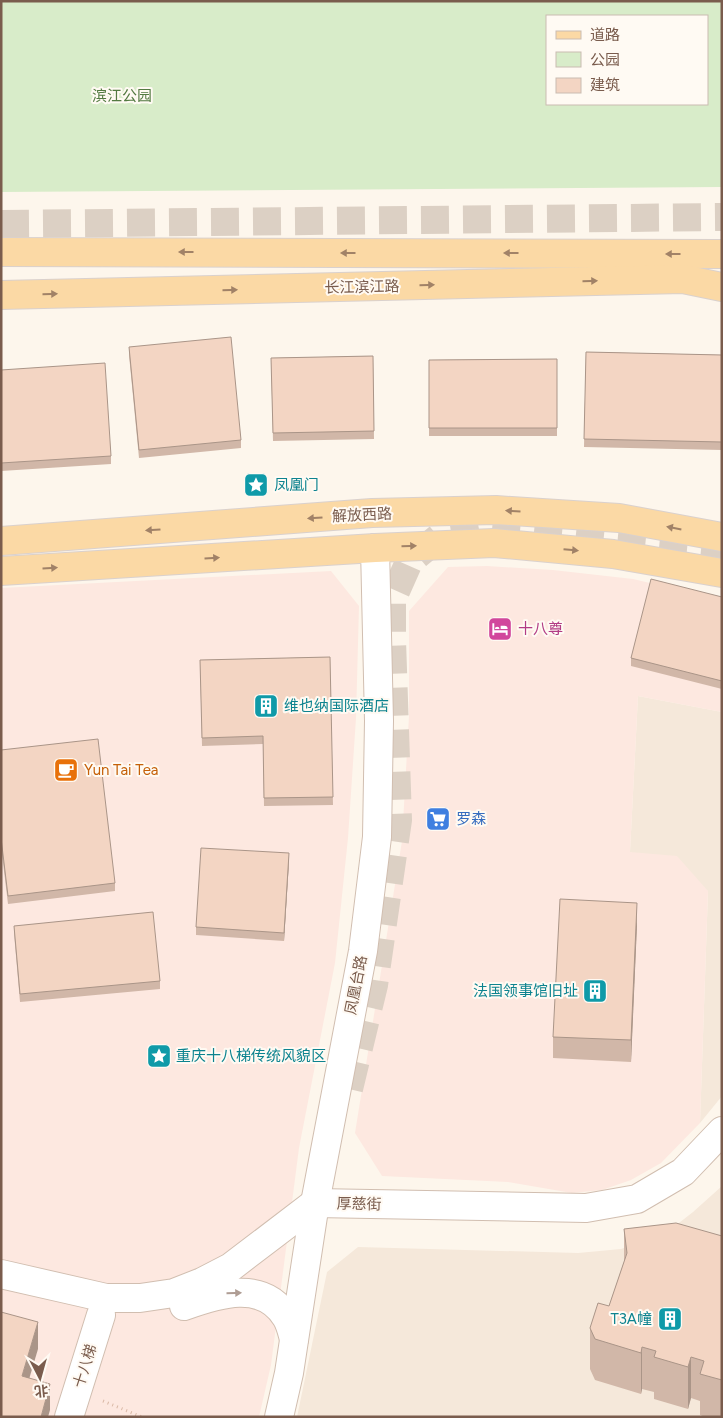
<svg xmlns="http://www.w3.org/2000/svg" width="723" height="1418" font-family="Figtree,'Noto Sans SC',sans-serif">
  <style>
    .residential { fill: #f5e8da }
    .commercial { fill: #fde8e0 }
    .green { fill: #d8ecc9; fill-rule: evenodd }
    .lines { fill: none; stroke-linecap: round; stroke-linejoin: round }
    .minor-tunnel { stroke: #dcd0c4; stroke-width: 28; stroke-dasharray: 28 14; stroke-linecap: butt }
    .major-tunnel { stroke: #dcd0c4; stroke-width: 28; stroke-dasharray: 28 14; stroke-linecap: butt }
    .minor-casing { stroke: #d1beb0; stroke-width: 30 }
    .major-casing { stroke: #dad1cd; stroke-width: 30 }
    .path { stroke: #d9b8a5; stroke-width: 3; stroke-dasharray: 1 4; stroke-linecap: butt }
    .minor { stroke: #fff; stroke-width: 28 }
    .major { stroke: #fbd9a5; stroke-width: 28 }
    .wall { fill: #d1b7a8 }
    .shaded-wall { fill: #aa9588 }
    .building { fill: #f3d5c3; stroke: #aa9588 }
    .oneway { fill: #a18267 }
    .oneway2 { fill: #af9d94 }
    .labels { text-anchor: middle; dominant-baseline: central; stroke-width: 4; stroke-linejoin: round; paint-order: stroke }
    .park-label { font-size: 15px; fill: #537a41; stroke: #fffaf3 }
    .street-label { font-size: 15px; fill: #7a5c4d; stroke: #fffaf3 }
    .culture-label { font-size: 15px; fill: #0d838f; stroke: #fffaf3; text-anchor: start }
    .hotel-label { font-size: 15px; fill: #b23c85; stroke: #fffaf3; text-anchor: start }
    .food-label { font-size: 15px; fill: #c56008; stroke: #fffaf3; text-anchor: start }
    .shop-label { font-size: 15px; fill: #366cbe; stroke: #fffaf3; text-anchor: start }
  </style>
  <rect width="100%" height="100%" fill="#fdf6ec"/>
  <g class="residential">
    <path d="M638,696L722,712V1096L700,1123L708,891L630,852Z"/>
    <path d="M722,1186V1417H297L327,1272L358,1247L578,1253L621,1249L666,1233L693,1212Z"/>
  </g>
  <g class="commercial">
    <path d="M487,566L553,570L633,579L722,600V712L638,696L630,852L677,856L708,891L700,1123L661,1163L631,1180L602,1190L572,1193L508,1182L382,1176L355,1133L402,841L409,716V611L448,567Z"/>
    <path d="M331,571L359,606L356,718L348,838L335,963L299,1148L271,1365L259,1417H1V588Z"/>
  </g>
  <path class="green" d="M1,1H722V187L1,192ZM547,16H707V104H547Z"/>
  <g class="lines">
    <path class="minor-tunnel" d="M1,224L722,217"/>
    <path class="major-tunnel" d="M349,1089L374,985L398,820L392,640V600L409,562L444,533L492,525L722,548"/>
    <defs>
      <g id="minor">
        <path d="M1,1274L106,1298H140L174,1293L202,1282L231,1267L315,1203L586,1208L637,1199L683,1172L722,1131"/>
        <path d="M184,1306C218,1294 263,1279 286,1317C290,1323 292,1332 294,1339"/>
        <path d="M69,1417L101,1315"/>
        <path d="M279,1417L289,1373L315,1203L363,951L377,837L379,721L375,548"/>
      </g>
      <g id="major">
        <path d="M1,252L722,254"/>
        <path d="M1,295L683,279L722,287"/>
        <path d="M1,541L372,513L496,510L619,518L722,537"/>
        <path d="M1,571L375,548L494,543L613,554L722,573"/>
      </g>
    </defs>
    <use href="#minor" class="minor-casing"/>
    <use href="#major" class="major-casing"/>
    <path class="path" d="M103,1401L142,1417"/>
    <use href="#minor" class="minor"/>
    <use href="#major" class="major"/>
  </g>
  <g class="wall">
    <path d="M129,347L241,440V448L139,458L129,355Z"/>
    <path d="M586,352L722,355V450L584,447Z"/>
    <path d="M373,356L374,439L273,441L271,358Z"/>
    <path d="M557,359V436H429V360Z"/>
    <path d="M1,370L111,456V464L1,471Z"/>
    <path d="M722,597V689L631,666V658Z"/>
    <path d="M330,657L333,805L264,806L263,744L202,746L200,660Z"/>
    <path d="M1,750L115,883V891L8,904L1,846Z"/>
    <path d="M289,861L284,941L196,935V927Z"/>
    <path d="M637,924L631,1062L553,1058V1037Z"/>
    <path d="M14,926L160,981V989L20,1002L14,933Z"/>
    <path d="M624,1229L722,1236V1417H705L700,1415V1401L691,1398L688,1409L654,1399V1392L642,1389L641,1394L595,1380L590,1369V1328L609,1306L624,1262Z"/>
  </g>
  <g class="shaded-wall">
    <path d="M289,853V861L284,941V933Z"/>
    <path d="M637,903V924L631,1062V1040Z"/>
    <path d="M38,1322V1349L22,1403V1376Z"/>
    <path d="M642,1347V1389L641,1394V1353Z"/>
    <path d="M691,1357V1398L688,1409V1367Z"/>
    <path d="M50,1384V1410L48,1417H41Z"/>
  </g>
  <g class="building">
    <path d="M231,337L241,440L139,450L129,347Z"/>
    <path d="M586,352L722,355V442L584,439Z"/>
    <path d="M373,356L374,431L273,433L271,358Z"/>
    <path d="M557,359V428H429V360Z"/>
    <path d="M105,363L111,456L1,463V370Z"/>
    <path d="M651,579L722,597V681L631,658Z"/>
    <path d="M330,657L333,797L264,798L263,736L202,738L200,660Z"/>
    <path d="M98,739L115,883L8,896L1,838V750Z"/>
    <path d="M201,848L289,853L284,933L196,927Z"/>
    <path d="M560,899L637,903L631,1040L553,1037Z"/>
    <path d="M153,912L160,981L20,994L14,926Z"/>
    <path d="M676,1223L722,1236V1380L700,1374L704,1361L691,1357L688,1367L654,1357L656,1351L642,1347L641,1353L595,1339L590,1328L598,1303L609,1306L627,1253L624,1229Z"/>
    <path d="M1,1312L38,1322L22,1376L50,1384L41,1417H1Z"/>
  </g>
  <defs><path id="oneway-solid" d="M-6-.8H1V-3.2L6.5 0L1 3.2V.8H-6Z" transform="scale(1.25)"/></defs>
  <g class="oneway">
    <use href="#oneway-solid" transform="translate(186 252) rotate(-180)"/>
    <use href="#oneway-solid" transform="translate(348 253) rotate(-180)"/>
    <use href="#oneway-solid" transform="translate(511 253) rotate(-180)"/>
    <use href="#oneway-solid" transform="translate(673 254) rotate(-180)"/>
    <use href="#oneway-solid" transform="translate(590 281) rotate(-1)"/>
    <use href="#oneway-solid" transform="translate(427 285) rotate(-1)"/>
    <use href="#oneway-solid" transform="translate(230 290) rotate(-1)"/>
    <use href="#oneway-solid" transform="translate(50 294) rotate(-1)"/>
    <use href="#oneway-solid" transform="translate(513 511) rotate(-176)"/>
    <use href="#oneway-solid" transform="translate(315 518) rotate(176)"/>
    <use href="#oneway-solid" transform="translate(674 528) rotate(-169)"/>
    <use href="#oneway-solid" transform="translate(153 530) rotate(176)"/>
    <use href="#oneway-solid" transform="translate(409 546) rotate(-2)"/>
    <use href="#oneway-solid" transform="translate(571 550) rotate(5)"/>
    <use href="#oneway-solid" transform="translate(212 558) rotate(-4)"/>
    <use href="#oneway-solid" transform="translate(50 568) rotate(-4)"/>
  </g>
  <use class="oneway2" href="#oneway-solid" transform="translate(234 1293) rotate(-2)"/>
  <defs>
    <symbol id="sight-square" viewBox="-11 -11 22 22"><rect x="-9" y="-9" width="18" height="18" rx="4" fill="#0f9aa8" stroke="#fffaf3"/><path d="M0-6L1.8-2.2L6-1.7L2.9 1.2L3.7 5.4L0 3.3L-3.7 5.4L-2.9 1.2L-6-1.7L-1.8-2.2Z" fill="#fff"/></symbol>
    <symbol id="hotel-square" viewBox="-11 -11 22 22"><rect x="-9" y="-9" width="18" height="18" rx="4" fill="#d1479c" stroke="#fffaf3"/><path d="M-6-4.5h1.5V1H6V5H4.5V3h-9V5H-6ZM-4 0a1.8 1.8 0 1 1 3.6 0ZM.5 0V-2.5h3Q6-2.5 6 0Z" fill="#fff"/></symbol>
    <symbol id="building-square" viewBox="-11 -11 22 22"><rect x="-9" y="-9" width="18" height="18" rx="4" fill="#0f9aa8" stroke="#fffaf3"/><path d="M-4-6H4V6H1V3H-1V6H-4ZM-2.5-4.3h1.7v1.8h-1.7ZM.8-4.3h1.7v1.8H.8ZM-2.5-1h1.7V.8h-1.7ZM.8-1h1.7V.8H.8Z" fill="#fff"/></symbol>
    <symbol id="cafe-square" viewBox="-11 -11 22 22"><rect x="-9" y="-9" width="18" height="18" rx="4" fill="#e8710a" stroke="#fffaf3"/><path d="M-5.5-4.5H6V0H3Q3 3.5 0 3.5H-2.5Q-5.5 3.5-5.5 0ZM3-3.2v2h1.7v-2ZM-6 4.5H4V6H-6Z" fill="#fff"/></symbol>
    <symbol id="supermarket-square" viewBox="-11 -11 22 22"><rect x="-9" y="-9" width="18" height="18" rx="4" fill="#3f7fe0" stroke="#fffaf3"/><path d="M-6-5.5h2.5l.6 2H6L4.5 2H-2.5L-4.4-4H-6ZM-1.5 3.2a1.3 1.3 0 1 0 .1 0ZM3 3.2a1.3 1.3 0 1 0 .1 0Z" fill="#fff"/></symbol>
  </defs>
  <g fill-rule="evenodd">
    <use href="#sight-square" x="242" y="471" width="28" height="28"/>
    <use href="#hotel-square" x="486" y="615" width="28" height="28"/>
    <use href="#building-square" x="252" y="692" width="28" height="28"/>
    <use href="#cafe-square" x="52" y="756" width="28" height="28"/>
    <use href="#supermarket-square" x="424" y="805" width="28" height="28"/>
    <use href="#building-square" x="581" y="977" width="28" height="28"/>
    <use href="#sight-square" x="145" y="1042" width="28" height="28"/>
    <use href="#building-square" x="656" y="1305" width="28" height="28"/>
  </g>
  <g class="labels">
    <g class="park-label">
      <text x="122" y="96">滨江公园</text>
    </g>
    <g class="street-label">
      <text transform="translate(362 287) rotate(-1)">长江滨江路</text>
      <text transform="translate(362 515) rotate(-3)">解放西路</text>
      <text transform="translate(356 985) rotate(-79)">凤凰台路</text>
      <text transform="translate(359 1204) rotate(1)">厚慈街</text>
      <text transform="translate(85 1366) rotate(-72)">十八梯</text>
    </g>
    <g class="culture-label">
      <text x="274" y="485">凤凰门</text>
      <text x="284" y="706">维也纳国际酒店</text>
      <text x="578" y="991" text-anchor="end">法国领事馆旧址</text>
      <text x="176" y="1056">重庆十八梯传统风貌区</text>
      <text x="652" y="1319" text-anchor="end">T3A幢</text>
    </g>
    <g class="hotel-label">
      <text x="518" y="629">十八尊</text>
    </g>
    <g class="food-label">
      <text x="84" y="770">Yun Tai Tea</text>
    </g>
    <g class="shop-label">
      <text x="456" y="819">罗森</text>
    </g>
  </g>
  <rect width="723" height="1418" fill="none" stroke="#7a5c4d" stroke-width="5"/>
  <rect x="546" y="15" width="162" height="90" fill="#fffaf3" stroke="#cabbb1"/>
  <rect x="556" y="31" width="25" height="8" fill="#fbd9a5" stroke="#cabbb1"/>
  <text x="590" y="40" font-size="15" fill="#7a5c4d">道路</text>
  <rect x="556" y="52" width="25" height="15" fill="#d8ecc9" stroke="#cabbb1"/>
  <text x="590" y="65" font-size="15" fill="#7a5c4d">公园</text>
  <rect x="556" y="78" width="25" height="15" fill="#f3d5c3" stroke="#cabbb1"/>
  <text x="590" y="90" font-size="15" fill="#7a5c4d">建筑</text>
  <g transform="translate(40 1378) rotate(174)" stroke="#fffaf3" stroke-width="4" paint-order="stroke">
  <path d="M0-4L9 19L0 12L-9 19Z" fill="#7a5c4d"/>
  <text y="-8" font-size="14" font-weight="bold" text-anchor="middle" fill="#7a5c4d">北</text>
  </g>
</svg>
